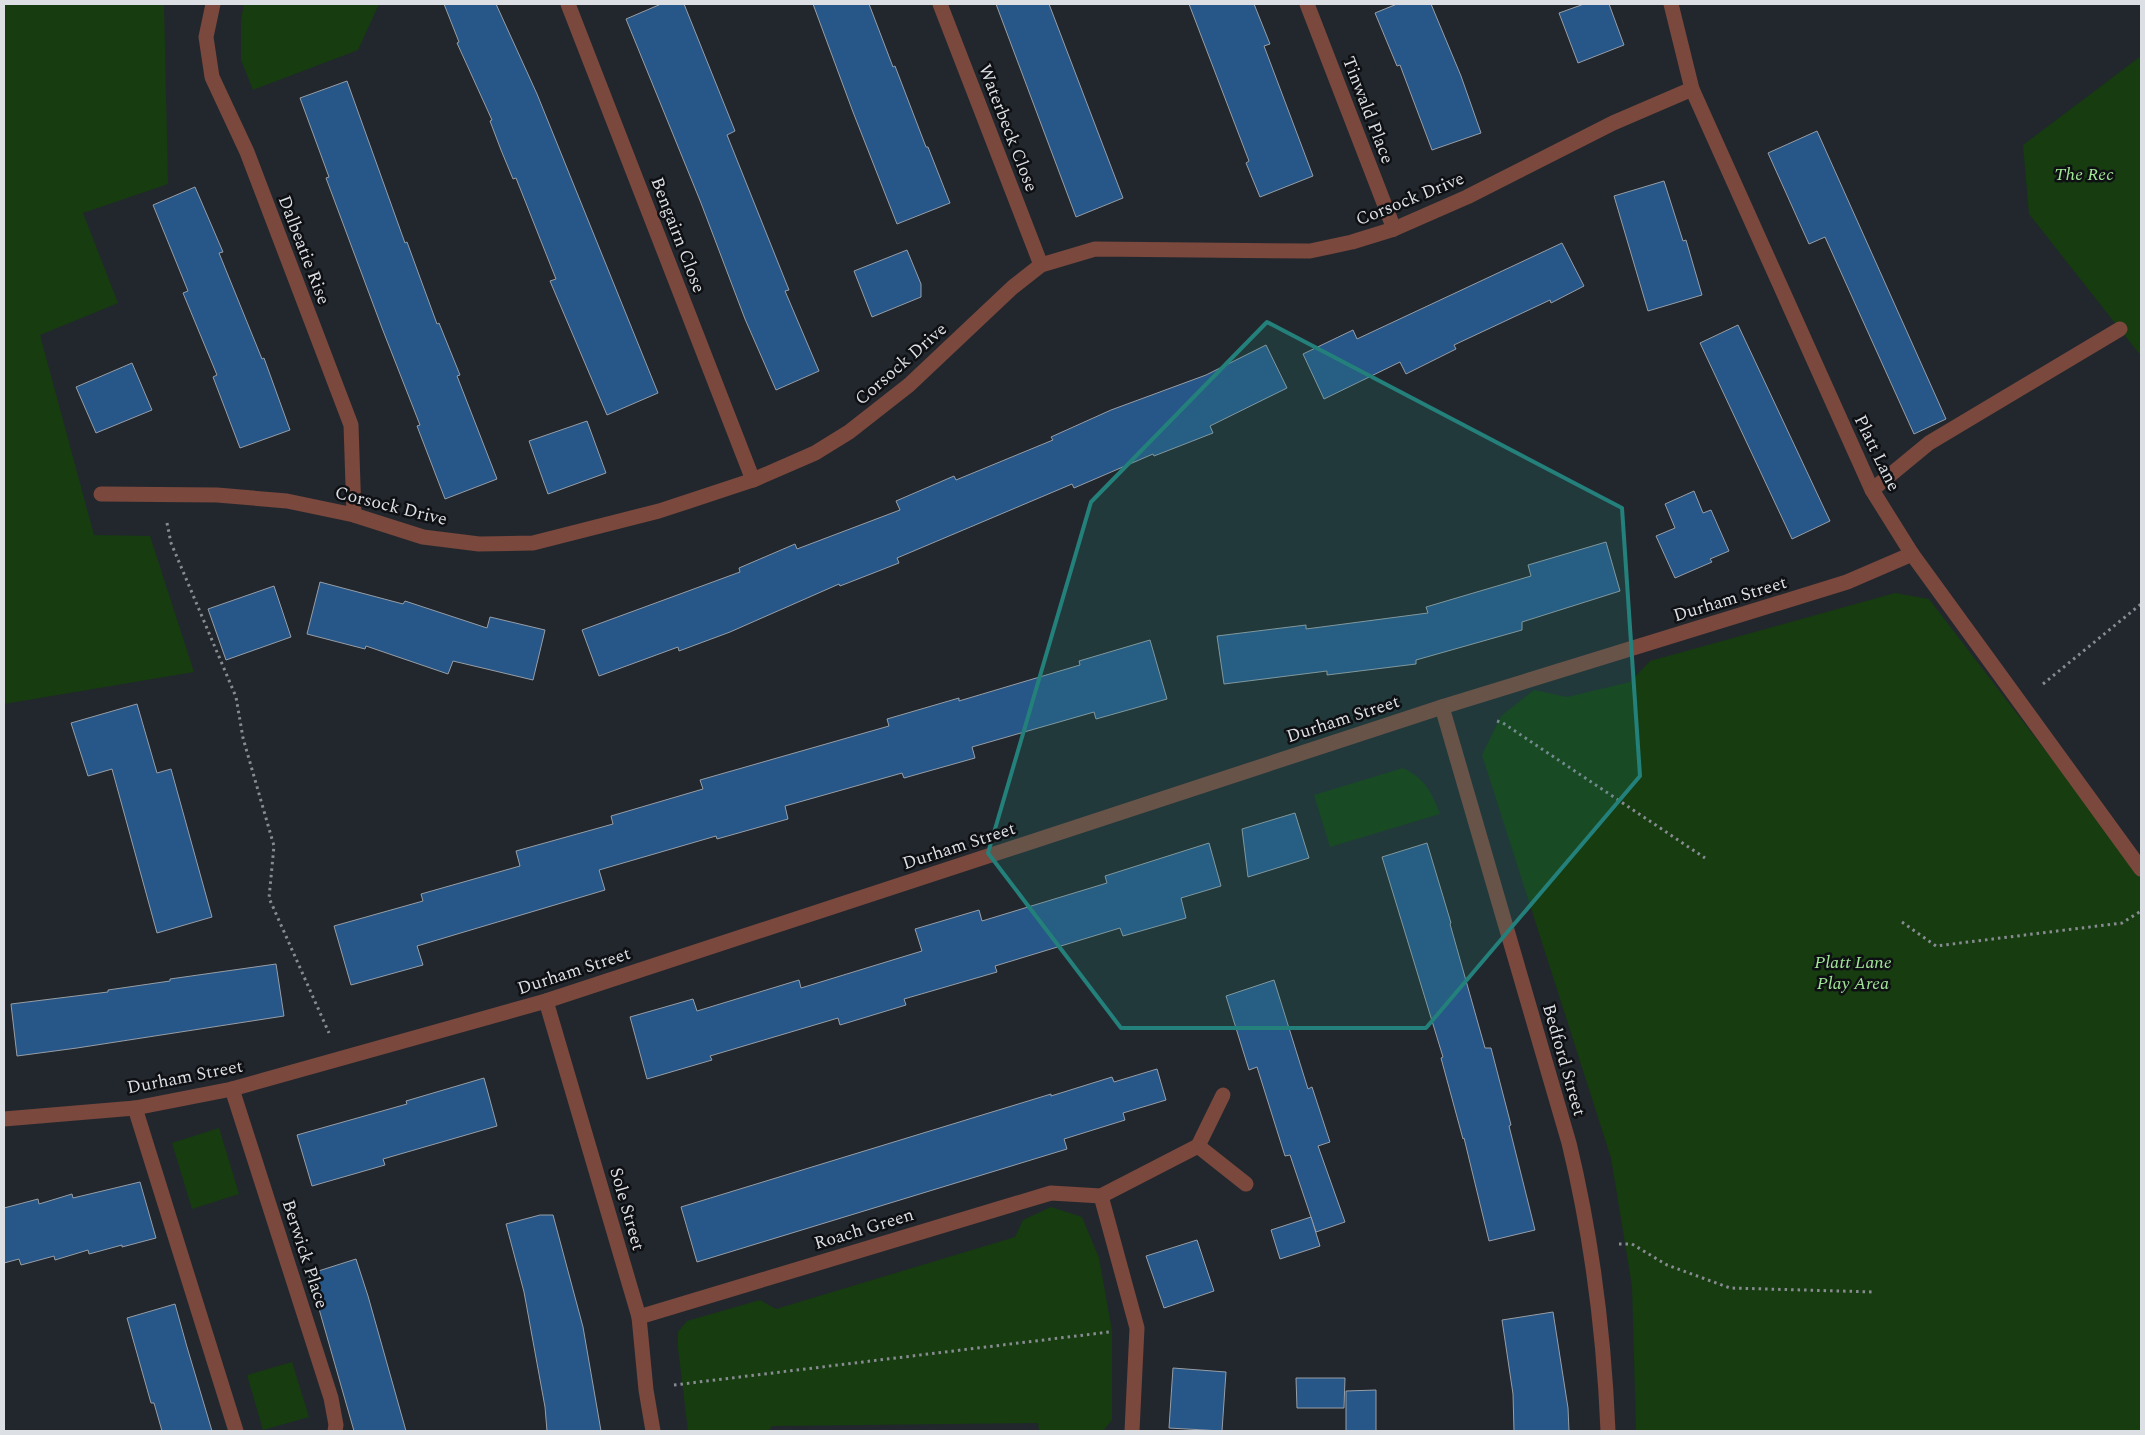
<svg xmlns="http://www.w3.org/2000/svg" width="2145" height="1435" font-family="Spectral,serif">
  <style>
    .green { fill: #163c10 }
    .building { fill: #275688; stroke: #979ea6 }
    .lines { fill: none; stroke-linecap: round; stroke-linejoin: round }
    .path { stroke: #888c92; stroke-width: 3; stroke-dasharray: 2.5 4; stroke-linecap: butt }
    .minor { stroke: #7a483d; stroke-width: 15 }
    .marked { fill: #24807a; fill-opacity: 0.2; stroke: #24807a; stroke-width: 4; stroke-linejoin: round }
    .labels { text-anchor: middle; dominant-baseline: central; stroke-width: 5; stroke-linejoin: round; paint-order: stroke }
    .street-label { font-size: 18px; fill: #dcdfe4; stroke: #0e1013 }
    .park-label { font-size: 18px; font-style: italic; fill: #a2e797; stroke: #0e1013 }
  </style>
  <rect width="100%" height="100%" fill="#22272e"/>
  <g class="green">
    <path d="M4,4H164L168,184L83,213L118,303L40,335L94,535L150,536L194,672L4,704Z"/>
    <path d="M244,4H379L358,50L253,90L241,60V20Z"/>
    <path d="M2141,56V356L2029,214L2023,145Z"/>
    <path d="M1895,593L1929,599L2141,875V1431H1636L1632,1286L1611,1158L1482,755L1501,716L1534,690L1567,697L1630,682L1650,661Z"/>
    <path d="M1403,768C1425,779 1431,791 1440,814L1330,847L1314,795Z"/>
    <path d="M219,1128L239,1194L192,1209L172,1143Z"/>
    <path d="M1051,1207L1082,1217L1099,1258L1112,1331V1420L1103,1431H1039L1038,1423L772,1426L769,1431H688L678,1348V1332L687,1321L760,1300L776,1309L1015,1237L1023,1220Z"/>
    <path d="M292,1362L309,1417L263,1430L247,1375Z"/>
  </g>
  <g class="building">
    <path d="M444,4H496L537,94L658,393L607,415L550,281L556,279L516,178L513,179L501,150L490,121L492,120L457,43L459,42Z"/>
    <path d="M661,4H684L735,131L727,135L789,290L785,291L819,371L776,390L745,319L701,203L626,19Z"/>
    <path d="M813,4H869L893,67L895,66L926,147H928L950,203L897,224L853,112Z"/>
    <path d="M996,4H1049L1123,198L1076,217Z"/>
    <path d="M1189,4H1254L1270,44L1264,46L1313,176L1260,197L1246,163L1249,161Z"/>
    <path d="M1397,4H1431L1461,76L1481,133L1432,150L1400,65L1397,66L1375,13Z"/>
    <path d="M1584,4H1609L1624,45L1578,63L1559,13Z"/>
    <path d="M347,81L405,243L407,242L437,324L439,323L460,375L457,376L497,479L445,499L417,426L420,425L382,328L326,178L329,177L300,98Z"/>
    <path d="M1817,131L1946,419L1914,434L1825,237L1809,244L1768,153Z"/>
    <path d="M1664,181L1683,241L1686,240L1702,295L1648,311L1614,196Z"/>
    <path d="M195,187L223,252L219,253L262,359L264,358L290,430L240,448L213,377L217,375L183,293L188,291L153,205Z"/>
    <path d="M1562,243L1584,286L1551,303L1550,300L1454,345L1456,349L1406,374L1400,362L1324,399L1303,354L1353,330L1357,339Z"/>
    <path d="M907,250L921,284V297L872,317L854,271Z"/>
    <path d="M1738,325L1830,521L1792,539L1700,343Z"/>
    <path d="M1266,345L1287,388L1210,426L1213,433L1154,456L1153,454L1074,488L1072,484L897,558L899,563L840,586L839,584L730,632L679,651L678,647L599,676L582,630L740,572L739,568L795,544L797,549L900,510L896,501L954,476L956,480L1053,440L1051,437L1111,410L1206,375Z"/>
    <path d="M132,363L152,410L96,433L76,387Z"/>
    <path d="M587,421L606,473L548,494L529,441Z"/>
    <path d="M1694,491L1703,513L1711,510L1729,551L1710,559L1712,562L1675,578L1656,536L1675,528L1665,504Z"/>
    <path d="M1606,542L1620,591L1522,622V630L1416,660V664L1327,675V671L1224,684L1217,636L1306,625V629L1428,613L1426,607L1531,576L1528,565Z"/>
    <path d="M320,582L403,604L405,601L487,628L490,617L545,630L533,680L453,661L448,674L366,646L365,649L307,634Z"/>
    <path d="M274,586L291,637L226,660L208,609Z"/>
    <path d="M1150,640L1167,699L1096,719L1094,712L972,747L975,758L904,778L902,773L785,806L788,819L717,839L716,836L599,870L605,890L417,946L423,965L351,985L334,926L423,901L421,894L520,866L516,851L613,824L611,816L703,789L700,780L889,726L887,719L959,698V701L1080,665L1079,661Z"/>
    <path d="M137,704L157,773L171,769L212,917L157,933L112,769L88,776L71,723Z"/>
    <path d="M1295,813L1309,858L1248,877L1242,829Z"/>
    <path d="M1209,843L1221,886L1181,898L1186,918L1123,936L1120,928L995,966L997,972L904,999L906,1005L840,1025L838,1018L710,1056L712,1060L647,1079L630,1017L693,999L697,1011L799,980L801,988L922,951L915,929L979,910L982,921L1107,883L1105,876Z"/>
    <path d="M1427,843L1451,923L1450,924L1485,1048H1491L1511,1125L1509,1126L1535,1230L1489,1241L1464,1138L1463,1139L1441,1058L1443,1057L1382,857Z"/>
    <path d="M276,964L284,1016L77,1048L17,1056L11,1004L108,992V990L170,981V979Z"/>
    <path d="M1274,980L1308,1089L1312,1087L1330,1142L1318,1146L1345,1222L1316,1232L1290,1155L1285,1156L1257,1067L1249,1070L1226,996Z"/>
    <path d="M1157,1069L1166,1100L1123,1113L1125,1120L1064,1139L1067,1149L697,1262L681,1207L1051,1094V1096L1112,1077L1114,1082Z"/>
    <path d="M484,1078L497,1126L383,1159L385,1165L312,1186L297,1135L407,1104L406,1101Z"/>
    <path d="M140,1182L156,1238L122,1247V1245L89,1254L88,1250L55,1260L54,1256L21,1265L19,1259L4,1263V1208L38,1199L39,1204L72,1194L73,1198Z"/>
    <path d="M540,1215H553L583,1327L601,1431H547L545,1407L524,1292L506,1224Z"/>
    <path d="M1311,1217L1320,1246L1280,1259L1271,1230Z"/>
    <path d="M1197,1240L1214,1291L1164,1308L1146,1256Z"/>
    <path d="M356,1259L368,1296L406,1431H354L309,1274Z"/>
    <path d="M175,1304L187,1347L212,1431H162L154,1403H151L127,1318Z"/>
    <path d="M1553,1312L1568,1408L1569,1431H1514L1513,1394L1502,1320Z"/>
    <path d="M1173,1368L1226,1372L1222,1431L1169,1428Z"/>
    <path d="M1296,1378H1345L1344,1408H1297Z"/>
    <path d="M1376,1390V1431H1346V1391Z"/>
  </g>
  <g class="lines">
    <g class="path">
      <path d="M167,523L171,543L236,697L243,738L274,846L269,898L329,1033"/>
      <path d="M2043,684L2141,604"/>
      <path d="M1497,721L1503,723L1705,858"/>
      <path d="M1902,922L1936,946L2122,923L2141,911"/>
      <path d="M1619,1244H1632L1667,1265L1730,1288L1875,1292"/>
      <path d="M674,1385L1109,1332"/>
    </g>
    <g class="minor">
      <path d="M213,4L206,37L212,77L247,152L351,425L354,515"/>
      <path d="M568,4L753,480"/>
      <path d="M940,4L1041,265"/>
      <path d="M1307,4L1394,229"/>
      <path d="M1671,4L1692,89L1872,490L1912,554L2141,869"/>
      <path d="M1872,490L1929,443L2120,329"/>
      <path d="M101,494L217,495L287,501L354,515L423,537L479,544L533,543L659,511L753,480L815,453L849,432L909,385L1013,287L1041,265L1095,249L1310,251L1352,242L1394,229L1467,197L1613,123L1692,89"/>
      <path d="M1442,707L1569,1143C1592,1238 1604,1334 1608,1431"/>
      <path d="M546,1001L639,1317L646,1390L653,1431"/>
      <path d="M232,1089L331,1398L336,1425L335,1431"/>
      <path d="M135,1108L236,1431"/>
      <path d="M4,1119L135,1108L232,1089L546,1001L1442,707L1847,582L1912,554"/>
      <path d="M1198,1146L1223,1095"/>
      <path d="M1101,1196L1137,1328L1132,1431"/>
      <path d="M639,1317L1051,1193L1101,1196L1198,1146L1246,1184"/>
    </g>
  </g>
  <path class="marked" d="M1267,322L1622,508L1640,776L1426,1028H1121L988,853L1091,502Z"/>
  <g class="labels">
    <g class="street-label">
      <text transform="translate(1368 110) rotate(69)">Tinwald Place</text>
      <text transform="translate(1008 128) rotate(69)">Waterbeck Close</text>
      <text transform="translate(1410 199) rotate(-22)">Corsock Drive</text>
      <text transform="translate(678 235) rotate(69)">Bengairn Close</text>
      <text transform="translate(304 250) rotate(69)">Dalbeatie Rise</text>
      <text transform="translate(901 364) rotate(-41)">Corsock Drive</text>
      <text transform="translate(1877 453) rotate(64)">Platt Lane</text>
      <text transform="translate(391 506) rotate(14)">Corsock Drive</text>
      <text transform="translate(1730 599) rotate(-17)">Durham Street</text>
      <text transform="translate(1343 719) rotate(-18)">Durham Street</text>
      <text transform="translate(959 846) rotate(-18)">Durham Street</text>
      <text transform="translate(574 971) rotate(-18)">Durham Street</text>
      <text transform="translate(1564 1060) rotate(74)">Bedford Street</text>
      <text transform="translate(185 1077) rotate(-11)">Durham Street</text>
      <text transform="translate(627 1209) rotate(74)">Sole Street</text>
      <text transform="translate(864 1229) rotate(-17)">Roach Green</text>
      <text transform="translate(305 1254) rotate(72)">Berwick Place</text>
    </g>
    <g class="park-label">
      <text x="2084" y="174">The Rec</text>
      <text x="1853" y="962">Platt Lane<tspan x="1853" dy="21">Play Area</tspan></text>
    </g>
  </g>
  <rect width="2145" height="1435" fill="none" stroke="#dcdfe4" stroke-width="10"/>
</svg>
